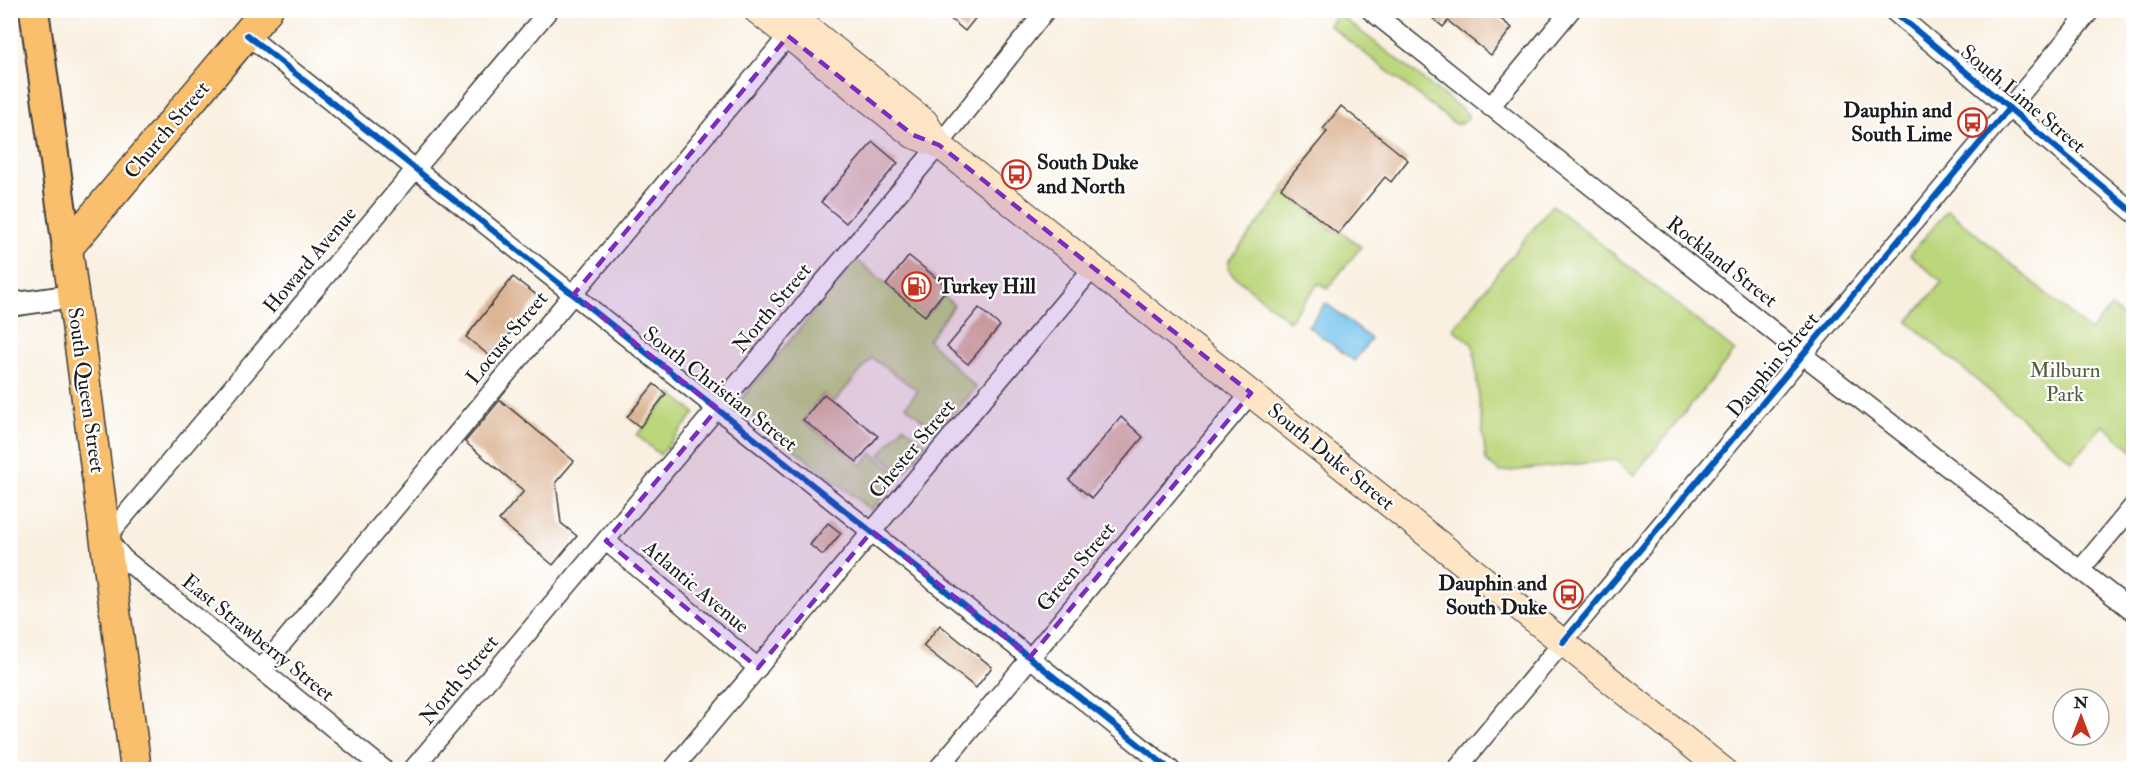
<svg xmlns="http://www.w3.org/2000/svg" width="2144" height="780" font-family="'IM FELL Double Pica',serif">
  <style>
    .green { fill: #bcd67c; stroke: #6c794c; stroke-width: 1.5 }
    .water { fill: #72c1ed; stroke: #476e84; stroke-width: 1.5 }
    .building { fill: #dcb595 }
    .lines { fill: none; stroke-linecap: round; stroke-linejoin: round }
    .minor-casing { stroke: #3d3c3a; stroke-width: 21 }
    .tertiary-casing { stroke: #3d3c3a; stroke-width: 26 }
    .secondary-casing { stroke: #3d3c3a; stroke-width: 28 }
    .primary-casing { stroke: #3d3c3a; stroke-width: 32 }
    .trunk-casing { stroke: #3d3c3a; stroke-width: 33 }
    .minor { stroke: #fff; stroke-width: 18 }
    .tertiary { stroke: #fff; stroke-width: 22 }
    .secondary { stroke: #fde5c5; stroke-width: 26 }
    .primary { stroke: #f9bf6d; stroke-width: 28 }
    .trunk { stroke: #f9bf6d; stroke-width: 30 }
    .cycleway-casing { stroke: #fff; stroke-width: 10 }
    .cycleway { stroke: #0057b8; stroke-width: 6 }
    .marked { fill: #7b2cbf; fill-opacity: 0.2; stroke: #7b2cbf; stroke-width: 4.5; stroke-dasharray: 12 8; stroke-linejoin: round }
    .labels { text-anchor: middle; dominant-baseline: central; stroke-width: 4.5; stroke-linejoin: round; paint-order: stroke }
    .street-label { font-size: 21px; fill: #1c1c1c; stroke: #fff }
    .poi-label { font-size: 21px; font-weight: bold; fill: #1c1c1c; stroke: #fff; text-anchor: end }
    .park-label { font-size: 21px; fill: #545d3e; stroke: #fff }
  </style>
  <rect width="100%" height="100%" fill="#fff"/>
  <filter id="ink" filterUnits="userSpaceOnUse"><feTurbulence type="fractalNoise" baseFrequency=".0167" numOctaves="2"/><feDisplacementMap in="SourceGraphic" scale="12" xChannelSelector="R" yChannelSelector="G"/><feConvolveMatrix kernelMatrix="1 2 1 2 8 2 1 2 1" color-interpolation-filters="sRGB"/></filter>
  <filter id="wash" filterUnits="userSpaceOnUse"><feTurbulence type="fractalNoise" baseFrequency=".008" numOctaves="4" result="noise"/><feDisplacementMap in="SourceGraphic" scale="24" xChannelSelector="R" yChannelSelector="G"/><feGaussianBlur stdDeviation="1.35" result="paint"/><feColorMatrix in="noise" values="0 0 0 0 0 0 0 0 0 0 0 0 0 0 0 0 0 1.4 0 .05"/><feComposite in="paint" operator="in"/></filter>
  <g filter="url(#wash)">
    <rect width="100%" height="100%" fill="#f9f0e1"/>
    <g class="green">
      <path d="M1337,13L1468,114V119L1460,124H1455L1329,25Z"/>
      <path d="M1284,191L1337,234L1340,231L1361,247L1327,289L1319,283L1289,321L1233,275L1228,269L1229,260Z"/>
      <path d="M1552,205L1735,351L1634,475L1615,460L1500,472L1486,461L1473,345L1453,329Z"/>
      <path d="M1948,210L2090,331L2111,307L2129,322L2133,317L2134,375L2131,378L2134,380L2133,451L2103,425L2072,461L1908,322L1942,282L1910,255Z"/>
      <path d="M857,260L925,316L944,296L954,305L928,340L976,388L937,432L906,406L918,391L872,358L834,402L823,394L803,421L862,465L872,453L901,476L871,510L737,404Z"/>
      <path d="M672,394L695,413L660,455L637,435Z"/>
      <path d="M903,426L926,444L904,473L880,455Z"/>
    </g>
    <path class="water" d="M1326,303L1371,339L1354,361L1308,326Z"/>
    <g id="blocks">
      <g class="building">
        <path d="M940,10H982L965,31Z"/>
        <path d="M1423,10H1489L1512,28L1491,55L1448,21L1443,27Z"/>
        <path d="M1341,106L1408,160L1391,182L1385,177L1338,234L1281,188L1327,132L1323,129Z"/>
        <path d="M873,142L898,163L846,223L821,202Z"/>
        <path d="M909,256L948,287L925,316L886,285Z"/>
        <path d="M513,277L539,297L491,357L466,337Z"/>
        <path d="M979,308L1000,326L968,364L947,347Z"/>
        <path d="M654,384L666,394L640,427L627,417Z"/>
        <path d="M824,394L878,436L857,462L803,420Z"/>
        <path d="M500,400L574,461L556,482L561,523L577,536L553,565L499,520L524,491L465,442Z"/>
        <path d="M1121,417L1143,437L1092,498L1069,480Z"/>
        <path d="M828,523L841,533L823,555L810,545Z"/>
        <path d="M940,625L992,667L976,688L923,646Z"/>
      </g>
    </g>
  </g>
  <g filter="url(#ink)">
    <use href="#blocks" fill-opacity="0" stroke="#3d3c3a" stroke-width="1.5"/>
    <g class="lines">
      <defs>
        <g id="minor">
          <path d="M1370,10L1803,355L2134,612"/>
          <path d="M1892,10L2134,213"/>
          <path d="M247,35L1171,770"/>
          <path d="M1490,107L1571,10"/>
          <path d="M606,541L758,668"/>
          <path d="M2080,570L2134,505"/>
          <path d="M261,669L788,36"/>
          <path d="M385,770L124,559L106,538L549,10"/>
          <path d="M412,770L939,145L1046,10"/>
          <path d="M672,770L1093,268"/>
          <path d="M937,770L1251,393"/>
          <path d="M1456,770L2091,10"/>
        </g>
        <path id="tertiary" d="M10,305L73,296"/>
        <g id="secondary">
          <path d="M756,10L913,135L939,145L1723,770"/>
          <path d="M785,10L925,122L939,145"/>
        </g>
        <path id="primary" d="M34,10L67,248"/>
        <path id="trunk" d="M136,770L67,248L267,10"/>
      </defs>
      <use href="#minor" class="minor-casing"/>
      <use href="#tertiary" class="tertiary-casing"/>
      <use href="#secondary" class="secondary-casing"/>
      <use href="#primary" class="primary-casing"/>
      <use href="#trunk" class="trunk-casing"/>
      <use href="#minor" class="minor"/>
      <use href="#tertiary" class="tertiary"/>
      <use href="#secondary" class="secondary"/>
      <use href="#primary" class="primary"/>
      <use href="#trunk" class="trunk"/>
      <defs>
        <g id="cycleway">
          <path d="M1892,10L2134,213"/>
          <path d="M247,35L1171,770"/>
          <path d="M1563,642L2009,108"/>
        </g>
      </defs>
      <use href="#cycleway" class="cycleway-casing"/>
      <use href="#cycleway" class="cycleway"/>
    </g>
  </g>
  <path class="marked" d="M788,36L913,135L939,145L1251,393L1030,657L872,531L758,668L606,541L717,409L574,294Z"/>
  <defs>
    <symbol id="bus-ring" viewBox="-11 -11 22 22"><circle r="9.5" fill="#fff" stroke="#c8321e" stroke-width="1.5"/><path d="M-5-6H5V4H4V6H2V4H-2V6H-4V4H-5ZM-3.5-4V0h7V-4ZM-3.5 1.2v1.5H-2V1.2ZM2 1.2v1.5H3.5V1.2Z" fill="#c8321e"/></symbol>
    <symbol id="fuel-ring" viewBox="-11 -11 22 22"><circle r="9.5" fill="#fff" stroke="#c8321e" stroke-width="1.5"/><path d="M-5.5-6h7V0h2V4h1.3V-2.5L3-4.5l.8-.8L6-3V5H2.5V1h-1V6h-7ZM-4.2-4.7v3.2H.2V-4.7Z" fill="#c8321e"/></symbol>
  </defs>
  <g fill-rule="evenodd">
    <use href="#bus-ring" x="1956" y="106" width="33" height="33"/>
    <use href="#bus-ring" x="1000" y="158" width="33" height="33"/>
    <use href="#fuel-ring" x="900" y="270" width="33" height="33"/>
    <use href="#bus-ring" x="1552" y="578" width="33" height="33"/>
  </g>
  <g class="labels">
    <g class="street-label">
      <text transform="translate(2023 99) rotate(40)">South Lime Street</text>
      <text transform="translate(167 130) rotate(-50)">Church Street</text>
      <text transform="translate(310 260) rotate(-50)">Howard Avenue</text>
      <text transform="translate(1722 262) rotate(38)">Rockland Street</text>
      <text transform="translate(772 308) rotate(-50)">North Street</text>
      <text transform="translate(507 338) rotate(-50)">Locust Street</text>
      <text transform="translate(1773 365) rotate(-50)">Dauphin Street</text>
      <text transform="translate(720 389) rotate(38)">South Christian Street</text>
      <text transform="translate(86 390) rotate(82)">South Queen Street</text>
      <text transform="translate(912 449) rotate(-50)">Chester Street</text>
      <text transform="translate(1331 457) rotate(39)">South Duke Street</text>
      <text transform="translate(1076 567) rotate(-50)">Green Street</text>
      <text transform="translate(696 587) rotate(40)">Atlantic Avenue</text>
      <text transform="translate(258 638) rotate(39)">East Strawberry Street</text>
      <text transform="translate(459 680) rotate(-50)">North Street</text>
    </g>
    <g class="poi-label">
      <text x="1952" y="110">Dauphin and<tspan x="1952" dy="24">South Lime</tspan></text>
      <text x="1037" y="162" text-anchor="start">South Duke<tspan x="1037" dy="24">and North</tspan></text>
      <text x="938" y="286" text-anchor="start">Turkey Hill</text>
      <text x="1547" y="583">Dauphin and<tspan x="1547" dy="24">South Duke</tspan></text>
    </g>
    <g class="park-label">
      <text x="2065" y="370">Milburn<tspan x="2065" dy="24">Park</tspan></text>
    </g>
  </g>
  <rect width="2144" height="780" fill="none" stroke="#fff" stroke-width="36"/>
  <g transform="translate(2081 717)"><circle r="28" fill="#ffffff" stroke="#a4a4a4" stroke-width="1.5"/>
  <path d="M0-4.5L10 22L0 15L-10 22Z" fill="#c8321e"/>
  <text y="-9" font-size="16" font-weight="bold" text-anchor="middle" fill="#1c1c1c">N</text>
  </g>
</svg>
